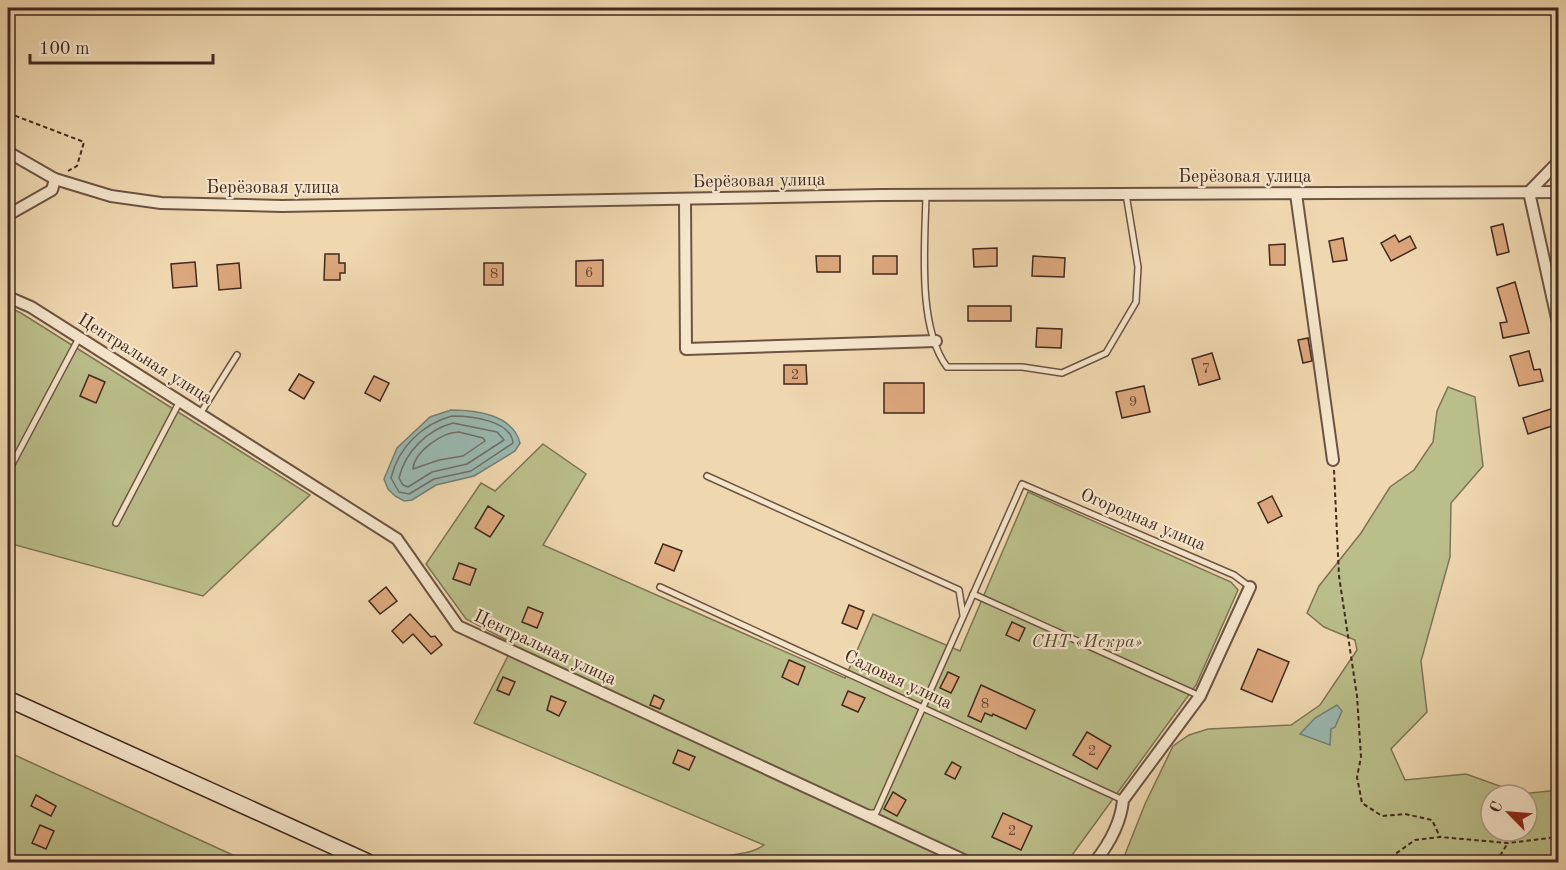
<svg xmlns="http://www.w3.org/2000/svg" width="1566" height="870" font-family="'Old Standard TT',serif">
  <style>
    .green { fill: #babe8a; stroke: #7e7454; stroke-width: 1.5; fill-rule: evenodd }
    .water { fill: #9ab8b0; stroke: #767f76; stroke-width: 1.5 }
    .lines { fill: none; stroke-linecap: round; stroke-linejoin: round }
    .shore { stroke: #6e7067; stroke-width: 1.5 }
    .building { fill: #dca67c; stroke: #41291e; stroke-width: 1.5 }
    .service-casing { stroke: #6c5442; stroke-width: 8 }
    .minor-casing { stroke: #6c5442; stroke-width: 14 }
    .secondary-casing { stroke: #41291e; stroke-width: 18 }
    .path { stroke: #41291e; stroke-width: 2; stroke-dasharray: 4.5 3; stroke-linecap: butt }
    .service { stroke: #f5e5cb; stroke-width: 5 }
    .minor { stroke: #f5e5cb; stroke-width: 10 }
    .secondary { stroke: #f5e5cb; stroke-width: 15 }
    .labels { text-anchor: middle; dominant-baseline: central; stroke-width: 4.5; stroke-linejoin: round; paint-order: stroke }
    .number-label { font-size: 15px; fill: #684836 }
    .street-label { font-size: 18px; fill: #41291e; stroke: #f5e5cb }
    .park-label { font-size: 18px; font-style: italic; fill: #594734; stroke: #f5e5cb }
  </style>
  <rect width="100%" height="100%" fill="#efd7af"/>
  <filter id="stains"><feTurbulence type="fractalNoise" baseFrequency=".00333" numOctaves="4"/><feColorMatrix values="0 0 0 0 .2 0 0 0 0 .09 0 0 0 0 .02 0 0 0 .5 -.17"/></filter>
  <radialGradient id="worn" r=".72"><stop offset=".6" stop-color="#630" stop-opacity="0"/><stop offset="1" stop-color="#630" stop-opacity=".3"/></radialGradient>
  <g class="green">
    <path d="M8,307L21,313L310,495L203,596L8,543Z"/>
    <path d="M1448,387L1475,397L1483,466L1451,503L1450,557L1421,661L1427,712L1391,749L1405,780L1466,774L1522,794L1558,790V862H1122L1145,804L1173,746L1189,735L1208,729L1291,725L1320,705L1357,650L1355,640L1324,627L1307,613L1319,586L1361,533L1390,487L1414,470L1433,442L1437,411ZM1491,795H1527V831H1491Z"/>
    <path d="M543,444L586,474L543,545L845,678L873,614L960,651L1028,492L1231,582L1238,590L1196,685L1067,862H713C733,850 745,858 764,845L474,723L514,644L466,619L426,564L481,483L495,491Z"/>
    <path d="M8,752L248,862H8Z"/>
  </g>
  <g class="water">
    <path d="M451,410C477,410 513,415 520,443L515,451L474,476L436,485L412,500L404,501L395,496L388,489L384,479L397,448L430,417Z"/>
    <path d="M1337,705L1342,711L1335,727L1331,729L1330,745L1300,734L1315,718Z"/>
  </g>
  <g class="lines">
    <g class="shore">
      <path d="M452,416C470,416 511,420 513,443L471,471L434,479L409,494L399,492L391,478C398,448 422,424 452,416Z"/>
      <path d="M453,423L497,432L504,440L467,464L432,472L408,487L403,485L399,478C405,452 427,430 453,423Z"/>
      <path d="M459,432L483,438L485,441L463,456L439,460L413,469C414,452 442,432 459,432Z"/>
    </g>
  </g>
  <g class="building">
    <path d="M1503,224L1509,252L1497,255L1491,227Z"/>
    <path d="M1395,235L1399,242L1410,236L1416,248L1391,261L1381,243Z"/>
    <path d="M1343,238L1347,260L1333,262L1329,241Z"/>
    <path d="M1285,244V265H1270L1269,245Z"/>
    <path d="M997,248V266L974,267L973,249Z"/>
    <path d="M325,254H339V263H345V273H340V280H324Z"/>
    <path d="M816,256H840V272H817Z"/>
    <rect x="873" y="256" width="24" height="18"/>
    <path d="M1033,256L1065,258L1064,277L1032,276Z"/>
    <path d="M603,260V286H576V261Z"/>
    <path d="M195,262L197,286L173,288L171,264Z"/>
    <path d="M239,263L241,288L219,290L217,265Z"/>
    <rect x="484" y="263" width="19" height="22"/>
    <path d="M1515,282L1529,333L1503,338L1500,323L1507,322L1497,288Z"/>
    <rect x="968" y="306" width="43" height="15"/>
    <path d="M1037,328L1062,329L1061,348L1036,347Z"/>
    <path d="M1308,338L1312,361L1303,363L1298,340Z"/>
    <path d="M1529,351L1534,370L1540,369L1543,381L1519,386L1510,356Z"/>
    <path d="M1212,353L1220,379L1199,385L1192,359Z"/>
    <path d="M784,365H806L807,384H784Z"/>
    <path d="M299,374L314,382L304,399L289,390Z"/>
    <path d="M89,375L105,382L96,403L80,396Z"/>
    <path d="M374,376L389,383L380,401L365,393Z"/>
    <rect x="884" y="383" width="40" height="30"/>
    <path d="M1144,386L1150,412L1122,418L1116,392Z"/>
    <path d="M1554,408L1558,424L1528,434L1523,418Z"/>
    <path d="M1272,496L1282,516L1268,523L1258,503Z"/>
    <path d="M488,506L504,516L490,537L475,528Z"/>
    <path d="M663,544L682,551L674,571L655,563Z"/>
    <path d="M459,563L476,569L470,585L453,579Z"/>
    <path d="M386,587L397,601L380,614L369,601Z"/>
    <path d="M849,605L864,611L857,629L842,623Z"/>
    <path d="M528,607L543,613L537,628L522,622Z"/>
    <path d="M410,614L431,637L435,636L442,645L431,654L413,634L403,643L392,631Z"/>
    <path d="M1012,622L1025,628L1019,641L1006,635Z"/>
    <path d="M1258,649L1289,662L1272,702L1241,689Z"/>
    <path d="M789,660L805,667L798,685L782,677Z"/>
    <path d="M948,672L959,677L951,693L940,688Z"/>
    <path d="M503,677L515,682L509,695L497,690Z"/>
    <path d="M981,685L1035,710L1026,729L993,714L992,716L985,713L981,722L968,716Z"/>
    <path d="M848,691L865,698L858,712L842,705Z"/>
    <path d="M654,695L664,700L660,709L650,705Z"/>
    <path d="M551,696L566,702L559,716L547,710Z"/>
    <path d="M1087,732L1111,746L1097,769L1073,755Z"/>
    <path d="M678,750L695,757L689,770L673,763Z"/>
    <path d="M952,762L961,767L955,779L945,774Z"/>
    <path d="M893,792L906,800L897,816L884,809Z"/>
    <path d="M36,795L56,806L51,816L31,806Z"/>
    <path d="M1003,813L1032,826L1021,850L992,837Z"/>
    <path d="M40,825L54,831L46,849L32,843Z"/>
  </g>
  <g class="lines">
    <defs>
      <g id="service">
        <path d="M926,195C925,244 917,327 947,367H1022L1062,373L1106,353L1136,302L1138,267L1126,194"/>
        <path d="M200,414L237,355"/>
        <path d="M8,472L79,338"/>
        <path d="M707,476L959,590L963,615"/>
        <path d="M116,523L180,401"/>
        <path d="M660,587L1123,800"/>
        <path d="M973,594L1200,696"/>
        <path d="M867,813H876L1022,484L1234,575L1250,587"/>
      </g>
      <g id="minor">
        <path d="M8,152L55,179L111,196L161,203L282,206L881,195L1558,192"/>
        <path d="M1529,192L1558,323"/>
        <path d="M1529,192L1558,162"/>
        <path d="M1296,194L1333,460"/>
        <path d="M685,199L686,349L936,341"/>
        <path d="M8,215L52,190L55,179"/>
        <path d="M8,297L31,307L397,539L458,626L968,862"/>
        <path d="M1095,862C1109,844 1121,823 1123,800L1200,696L1250,587"/>
      </g>
      <path id="secondary" d="M8,699L368,862"/>
    </defs>
    <use href="#service" class="service-casing"/>
    <use href="#minor" class="minor-casing"/>
    <use href="#secondary" class="secondary-casing"/>
    <g class="path">
      <path d="M8,113L84,142L77,166L68,171"/>
      <path d="M1334,470L1339,576L1357,696L1361,757L1357,777L1362,803L1382,816L1405,814L1432,820L1440,837"/>
      <path d="M1384,862L1415,840L1440,837L1508,843L1558,837"/>
      <path d="M1496,862L1508,843"/>
    </g>
    <use href="#service" class="service"/>
    <use href="#minor" class="minor"/>
    <use href="#secondary" class="secondary"/>
  </g>
  <g class="labels">
    <g class="number-label">
      <text x="589" y="273">6</text>
      <text x="494" y="274">8</text>
      <text x="1206" y="369">7</text>
      <text x="795" y="375">2</text>
      <text x="1133" y="402">9</text>
      <text x="985" y="704">8</text>
      <text x="1092" y="751">2</text>
      <text x="1012" y="831">2</text>
    </g>
    <g class="street-label">
      <text x="1245" y="177">Берёзовая улица</text>
      <text transform="translate(759 181) rotate(-1)">Берёзовая улица</text>
      <text x="273" y="188">Берёзовая улица</text>
      <text transform="translate(145 359) rotate(32)">Центральная улица</text>
      <text transform="translate(1143 520) rotate(23)">Огородная улица</text>
      <text transform="translate(545 648) rotate(25)">Центральная улица</text>
      <text transform="translate(898 680) rotate(25)">Садовая улица</text>
    </g>
    <g class="park-label">
      <text x="1087" y="642">СНТ «Искра»</text>
    </g>
  </g>
  <rect width="1566" height="870" fill="none" stroke="#efd7af" stroke-width="30"/>
  <rect x="9" y="9" width="1548" height="852" fill="none" stroke="#41291e" stroke-width="3"/>
  <rect x="15" y="15" width="1536" height="840" fill="none" stroke="#41291e" stroke-width="1.5"/>
  <g transform="translate(1509 813) rotate(295)"><circle r="28" fill="#f5e5cb" stroke="#ad9a86" stroke-width="1.5"/>
  <path d="M0-4.5L10 22L0 15L-10 22Z" fill="#8f2418"/>
  <text y="-9" font-size="16" font-weight="bold" text-anchor="middle" fill="#41291e">С</text>
  </g>
  <path d="M30 54v9h183v-9" fill="none" stroke="#41291e" stroke-width="3"/>
  <text x="39" y="54" font-size="18" fill="#41291e" stroke="#f5e5cb" stroke-width="4.5" paint-order="stroke">100 m</text>
  <rect width="100%" height="100%" filter="url(#stains)"/>
  <rect width="100%" height="100%" fill="url(#worn)"/>
</svg>
